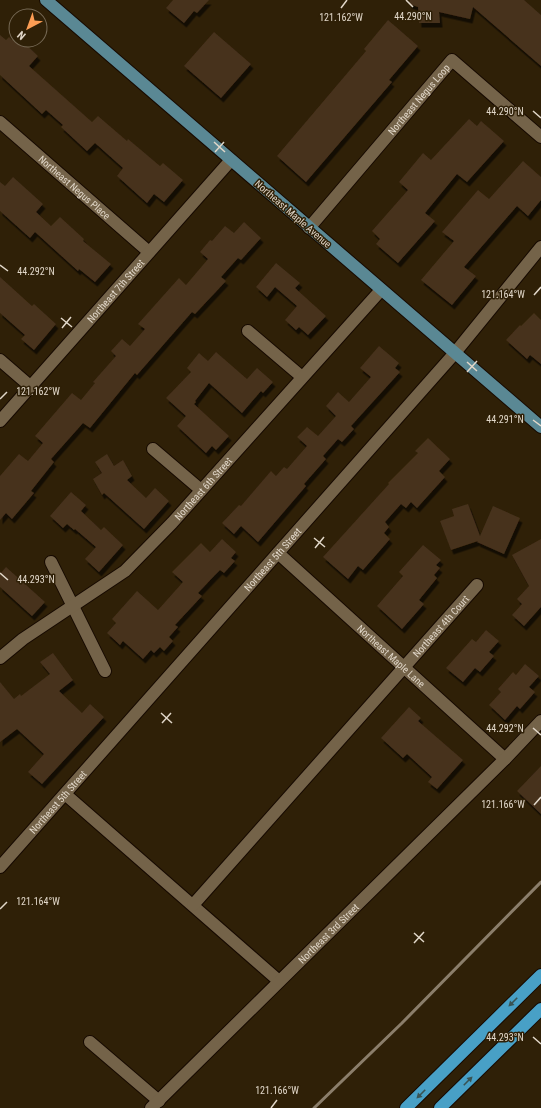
<svg xmlns="http://www.w3.org/2000/svg" width="541" height="1108" font-family="'Roboto Condensed',sans-serif">
  <style>
    .building { fill: #46311c; filter: url(#shadow) }
    .lines { fill: none; stroke-linecap: round; stroke-linejoin: round }
    .minor-casing { stroke: #160900; stroke-width: 14 }
    .major-casing { stroke: #160900; stroke-width: 14 }
    .highway-casing { stroke: #160900; stroke-width: 14 }
    .minor { stroke: #746349; stroke-width: 12 }
    .major { stroke: #5a8894; stroke-width: 12 }
    .highway { stroke: #48a0c6; stroke-width: 12 }
    .rail { stroke: #8b7e6b; stroke-width: 3 }
    .oneway { fill: #395353 }
    .ticks { fill: none; stroke: #e1d7c9; stroke-width: 1.5 }
    .labels { text-anchor: middle; dominant-baseline: central; stroke-width: 3; stroke-linejoin: round; paint-order: stroke }
    .street-label { font-size: 10px; fill: #e1d7c9; stroke: #2f2007 }
    .ticks-label { font-size: 10px; text-anchor: middle; fill: #e1d7c9; stroke: #2f2007; stroke-width: 3; stroke-linejoin: round; paint-order: stroke }
  </style>
  <defs>
    <filter id="shadow"><feDropShadow dx="2.5" dy="4.5" stdDeviation="0" flood-color="#0009"/></filter>
  </defs>
  <rect width="100%" height="100%" fill="#2f2007"/>
  <g class="building">
    <path d="M173,0H209L197,13L194,11L184,23L166,8Z"/>
    <path d="M410,0H524L541,15V66L473,7L470,19L439,12L440,23H419L418,7L409,4Z"/>
    <path d="M388,20L418,46L389,80L392,82L306,182L277,156L366,51L364,49Z"/>
    <path d="M214,32L251,64L221,98L184,66Z"/>
    <path d="M0,35L6,40L9,37L12,40H21L38,56L29,66L92,122L98,116L127,141L128,139L160,166L163,163L183,180L164,202L154,194L147,203L117,176L123,168L95,143L87,151L61,127L63,125L46,110L42,114L0,75Z"/>
    <path d="M469,119L477,126L481,121L504,141L467,182L457,174L425,213L435,221L398,263L376,244L380,239L372,231L408,190L399,182L423,153L431,160Z"/>
    <path d="M523,161L541,177V200L528,216L517,206L464,267L476,276L452,305L421,280L454,241L442,232L478,190L489,199Z"/>
    <path d="M13,177L43,204L36,212L51,226L60,217L84,239L83,241L111,264L95,282L79,269L78,271L35,232L30,238L0,211V182L5,186Z"/>
    <path d="M244,222L261,238L241,260L238,258L221,277L226,281L195,314L192,312L137,375L135,373L90,428L83,423L51,459L54,462L31,491L34,493L12,519L6,513L0,520V476L19,454L28,461L43,443L35,436L72,393L81,400L95,383L93,382L116,356L111,351L122,339L130,346L145,329L138,324L179,278L186,285L208,259L200,252L210,240L212,241L225,226L234,233Z"/>
    <path d="M276,263L300,283L295,288L326,316L308,335L299,327L296,330L285,320L297,306L275,287L267,297L256,287Z"/>
    <path d="M0,277L32,306L34,304L56,324L34,350L21,339L25,335L0,313Z"/>
    <path d="M534,313L541,320V364L530,355L527,359L506,340L520,325L521,326Z"/>
    <path d="M379,346L399,363L395,368L400,372L351,426L354,429L342,442L338,439L323,456L326,459L304,484L306,486L258,542L241,526L234,534L222,523L239,505L241,506L271,471L276,476L284,467L287,469L307,446L297,437L307,427L318,436L336,416L326,406L338,392L349,402L371,377L360,368Z"/>
    <path d="M216,352L247,379L257,368L273,382L263,393L261,391L242,413L209,383L195,401L196,402L194,404L229,436L216,450L212,446L206,453L177,426L186,416L166,398L191,372L187,368L199,353L208,361Z"/>
    <path d="M428,438L450,459L439,471L445,477L417,508L411,502L406,508L401,504L385,522L389,527L384,533L390,539L363,570L358,566L348,579L323,557L389,484L388,483L418,453L415,451Z"/>
    <path d="M107,454L114,466L123,460L132,476L127,480L146,498L155,488L169,501L144,529L104,493L102,495L93,479L102,473L95,462Z"/>
    <path d="M71,492L86,505L81,511L101,530L104,527L123,545L99,572L85,559L96,547L75,529L74,530L67,524L63,528L50,516Z"/>
    <path d="M468,504L480,536L493,506L520,518L504,554L477,542L478,541L451,550L440,521L454,516L452,509Z"/>
    <path d="M222,539L236,552L231,558L235,561L224,573L220,570L215,575L198,593L202,596L175,625L178,627L169,637L173,641L164,651L160,647L154,653L151,650L143,659L123,641L120,645L107,633L116,623L112,619L137,591L158,610L183,582L172,572L201,543L210,552Z"/>
    <path d="M541,539V607L524,626L512,615L522,604L517,599L529,586L512,555Z"/>
    <path d="M423,545L441,560L436,565L440,568L434,575L437,578L419,600L424,604L402,629L377,606L403,576L399,572Z"/>
    <path d="M6,567L45,602L32,616L0,587V574Z"/>
    <path d="M486,630L499,641L489,652L494,656L480,672L475,668L463,682L446,668L472,639L476,642Z"/>
    <path d="M53,653L73,680L59,691L82,713L90,704L104,717L42,784L28,772L44,754L17,729L0,742V682L14,699L20,694L21,696L50,674L40,662Z"/>
    <path d="M525,664L539,676L529,687L535,692L520,709L517,706L505,720L489,705L501,692L498,689L513,672L516,675Z"/>
    <path d="M409,707L421,718L418,721L463,760L437,789L428,782L432,777L407,754L403,758L381,738Z"/>
    <path d="M541,766V814L517,791Z"/>
  </g>
  <g class="lines">
    <defs>
      <g id="minor">
        <path id="s1" d="M0,122L149,252"/>
        <path id="s2" d="M309,228L452,60L541,137"/>
        <path d="M248,331L302,377"/>
        <path d="M0,360L30,386"/>
        <path id="s3" d="M0,421L231,160"/>
        <path d="M153,449L201,490"/>
        <path id="s4" d="M278,553L505,759"/>
        <path d="M51,562L105,671"/>
        <path id="s5" d="M0,658L23,639L125,571L172,523L381,290"/>
        <path d="M65,794L279,981"/>
        <path id="s6" d="M0,867L454,354L541,247"/>
        <path id="s7" d="M193,905L477,585"/>
        <path d="M90,1042L159,1101"/>
        <path id="s8" d="M151,1108L505,759L541,721"/>
      </g>
      <path id="major" d="M46,0L541,427"/>
      <g id="highway">
        <path d="M406,1108L541,975"/>
        <path d="M440,1108L541,1009"/>
      </g>
    </defs>
    <use href="#minor" class="minor-casing"/>
    <use href="#major" class="major-casing"/>
    <use href="#highway" class="highway-casing"/>
    <use href="#minor" class="minor"/>
    <use href="#major" class="major"/>
    <use href="#highway" class="highway"/>
    <path class="rail" d="M314,1108L402,1023L541,882"/>
  </g>
  <defs><path id="oneway-solid" d="M-6-.8H1V-3.2L6.5 0L1 3.2V.8H-6Z"/></defs>
  <g class="oneway">
    <use href="#oneway-solid" transform="translate(513 1002) rotate(135)"/>
    <use href="#oneway-solid" transform="translate(468 1081) rotate(-45)"/>
    <use href="#oneway-solid" transform="translate(421 1094) rotate(135)"/>
  </g>
  <path class="ticks" d="M406,0L413,7M341,8L347,0M533,111L541,118M214,142L225,152M215,152L224,142M0,265L8,271M534,295L541,287M61,318L72,327M62,328L71,317M467,362L477,371M467,372L477,361M0,399L7,392M533,420L541,426M314,538L325,547M315,548L324,537M0,573L8,580M161,713L172,723M162,723L171,713M533,728L541,735M534,805L541,797M0,909L7,902M414,933L424,942M414,943L424,932M533,1037L541,1044M271,1108L277,1100"/>
  <g class="labels">
    <g class="street-label">
      <text stroke="none"><textPath href="#s2" startOffset="169">Northeast Negus Loop</textPath></text>
      <text stroke="none"><textPath href="#s1" startOffset="99">Northeast Negus Place</textPath></text>
      <text transform="translate(293 214) rotate(41)">Northeast Maple Avenue</text>
      <text stroke="none"><textPath href="#s3" startOffset="174">Northeast 7th Street</textPath></text>
      <text stroke="none"><textPath href="#s5" startOffset="266">Northeast 6th Street</textPath></text>
      <text stroke="none"><textPath href="#s6" startOffset="411">Northeast 5th Street</textPath></text>
      <text stroke="none"><textPath href="#s7" startOffset="373">Northeast 4th Court</textPath></text>
      <text stroke="none"><textPath href="#s4" startOffset="153">Northeast Maple Lane</textPath></text>
      <text stroke="none"><textPath href="#s6" startOffset="87">Northeast 5th Street</textPath></text>
      <text stroke="none"><textPath href="#s8" startOffset="249">Northeast 3rd Street</textPath></text>
    </g>
  </g>
  <g class="ticks-label">
    <text x="413" y="20">44.290°N</text>
    <text x="341" y="21">121.162°W</text>
    <text x="505" y="115">44.290°N</text>
    <text x="36" y="275">44.292°N</text>
    <text x="503" y="298">121.164°W</text>
    <text x="38" y="395">121.162°W</text>
    <text x="505" y="423">44.291°N</text>
    <text x="36" y="583">44.293°N</text>
    <text x="505" y="732">44.292°N</text>
    <text x="503" y="808">121.166°W</text>
    <text x="38" y="905">121.164°W</text>
    <text x="505" y="1041">44.293°N</text>
    <text x="277" y="1094">121.166°W</text>
  </g>
  <g transform="translate(28 28) rotate(221)"><circle r="19" fill="#2f2007" stroke="#766955"/>
  <path d="M0-3L7 15L0 10L-7 15Z" fill="#fc9d54"/>
  <text y="-6" font-size="11" font-weight="bold" text-anchor="middle" fill="#e1d7c9">N</text>
  </g>
</svg>
